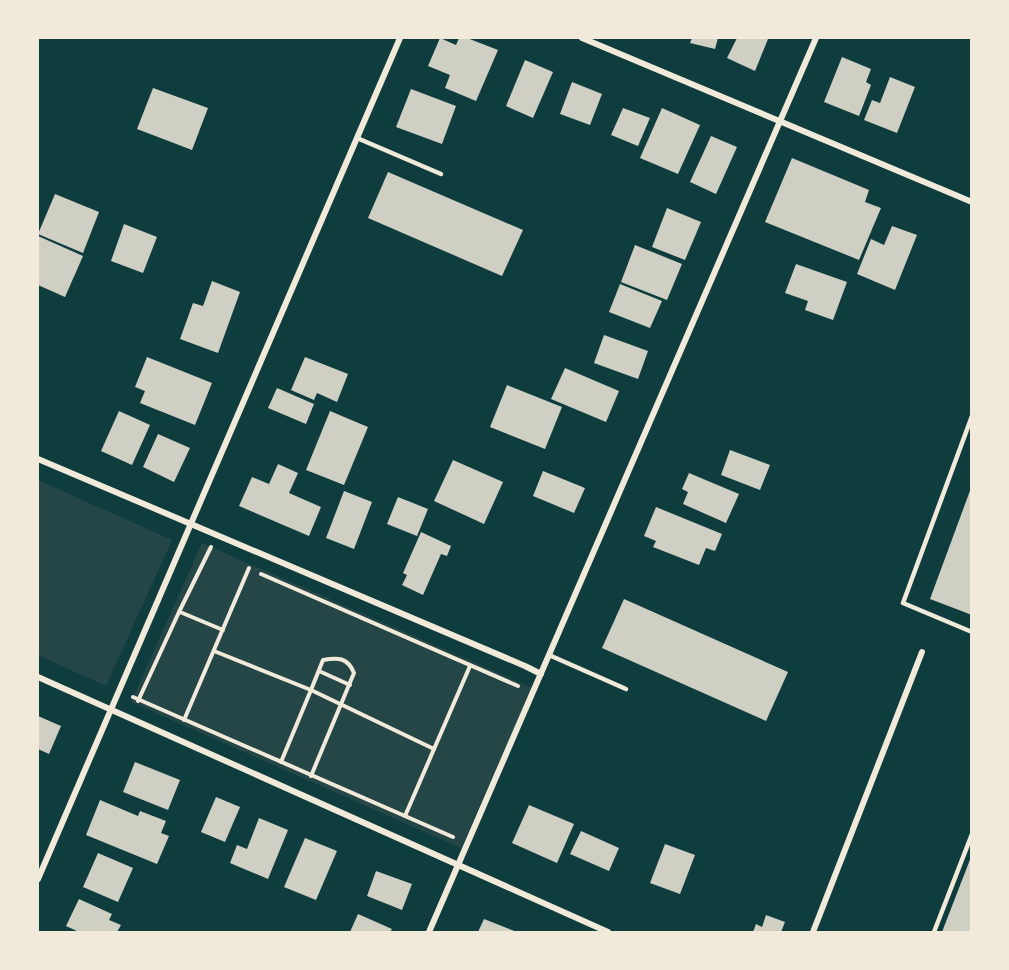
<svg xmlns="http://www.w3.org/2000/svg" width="1009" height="970" font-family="'DM Sans',sans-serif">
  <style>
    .green { fill: #244646 }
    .building { fill: #cfcfc3 }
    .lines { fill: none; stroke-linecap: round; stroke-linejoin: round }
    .path { stroke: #f1e9da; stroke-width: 4 }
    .service { stroke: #f1e9da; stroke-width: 4.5 }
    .minor { stroke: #f1e9da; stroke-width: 6 }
  </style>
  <rect width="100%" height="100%" fill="#0f3d3e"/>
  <g class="green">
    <path d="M38,480L172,540L106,686L38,655Z"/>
    <path d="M202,543L532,688L461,848L131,702Z"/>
  </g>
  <g class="building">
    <path d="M440,38L456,45L459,38H467L498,50L476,101L445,88L450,75L428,66Z"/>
    <path d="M692,38H718L715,49L690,43Z"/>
    <path d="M737,38H764L768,39L755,71L727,58Z"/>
    <path d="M842,57L871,69L866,82L871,85L859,116L824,102Z"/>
    <path d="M525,60L553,72L533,118L506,106Z"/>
    <path d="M890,77L915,87L897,133L864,120L872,100L880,103Z"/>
    <path d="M572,82L602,94L590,125L560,114Z"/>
    <path d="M153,88L208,108L192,150L137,129Z"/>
    <path d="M411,89L456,106L442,144L396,127Z"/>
    <path d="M623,108L650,118L638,146L611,135Z"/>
    <path d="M662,108L700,125L678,174L640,158Z"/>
    <path d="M711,136L737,147L716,194L690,182Z"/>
    <path d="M792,158L869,190L865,202L881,208L859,260L765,222Z"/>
    <path d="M388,172L523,230L502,276L368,218Z"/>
    <path d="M55,194L99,212L83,253L38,234Z"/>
    <path d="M667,208L701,222L685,260L652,247Z"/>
    <path d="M124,224L157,237L143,273L111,261Z"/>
    <path d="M892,226L917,235L895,290L857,274L871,239L884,245Z"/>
    <path d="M38,236L83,256L65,297L38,285Z"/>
    <path d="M635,245L682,264L667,300L621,282Z"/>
    <path d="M796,264L847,282L833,320L805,310L808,301L785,293Z"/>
    <path d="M212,281L240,292L218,353L180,339L193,303L203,306Z"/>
    <path d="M620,284L662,301L650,328L609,312Z"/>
    <path d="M604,335L648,351L638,379L594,363Z"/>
    <path d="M147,357L212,383L195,425L140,403L145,391L135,387Z"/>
    <path d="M305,357L348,374L337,402L317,393L314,400L291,390Z"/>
    <path d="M565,368L619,391L606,422L551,399Z"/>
    <path d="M507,385L562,407L545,449L490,427Z"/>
    <path d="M277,388L314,404L306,424L268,408Z"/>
    <path d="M119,411L150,425L132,465L101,451Z"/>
    <path d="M330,411L368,427L344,485L306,470Z"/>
    <path d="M158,434L190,448L174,482L143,467Z"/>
    <path d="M730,450L770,465L760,490L721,475Z"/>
    <path d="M453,460L503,482L484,524L434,501Z"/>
    <path d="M278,464L298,473L289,493L321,507L309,536L239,506L252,477L269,484Z"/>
    <path d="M543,471L585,488L574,513L533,496Z"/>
    <path d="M689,473L739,494L726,523L683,504L688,492L682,489Z"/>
    <path d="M971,488H972V615L930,599Z"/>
    <path d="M344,491L372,502L354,549L326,538Z"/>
    <path d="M398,497L428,509L417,536L387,524Z"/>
    <path d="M656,507L722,534L715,551L706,548L699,565L653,547L656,541L644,536Z"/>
    <path d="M421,532L451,546L447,556L441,554L423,595L402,585L407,575L403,573Z"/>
    <path d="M624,599L788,672L766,721L602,648Z"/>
    <path d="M38,716L61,726L49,754L38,749Z"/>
    <path d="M135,762L180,780L168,810L123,792Z"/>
    <path d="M216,797L240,807L225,842L201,832Z"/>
    <path d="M100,800L138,816L140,811L166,821L161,833L169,836L157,864L86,835Z"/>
    <path d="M529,805L574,824L557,863L512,843Z"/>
    <path d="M259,818L288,830L268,879L230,863L237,845L247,849Z"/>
    <path d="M581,831L619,848L609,871L570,854Z"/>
    <path d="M305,838L337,851L316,900L284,887Z"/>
    <path d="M665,844L695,855L680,894L650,883Z"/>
    <path d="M98,853L133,868L118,902L83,887Z"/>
    <path d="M971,857L972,932H942Z"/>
    <path d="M376,871L412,884L402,910L367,896Z"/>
    <path d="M79,899L112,914L109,920L121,925L117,932H79L66,926Z"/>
    <path d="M358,914L392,929L390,932H350Z"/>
    <path d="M766,915L785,922L781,932H753L756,924L762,927Z"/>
    <path d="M484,919L517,932H478Z"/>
  </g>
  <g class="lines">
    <g class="path">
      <path d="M261,574L518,686"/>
      <path d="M180,612L223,630"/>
      <path d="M214,651L311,690L281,762"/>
      <path d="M319,671L350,685"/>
      <path d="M133,697L453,837"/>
      <path d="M138,701L179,612L211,547"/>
      <path d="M184,720L249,568"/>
      <path d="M311,776L354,673C348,658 339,657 323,660L311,690L434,749"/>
      <path d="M405,816L470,666"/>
    </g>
    <g class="service">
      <path d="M357,138L441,174"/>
      <path d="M972,416L903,603L972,632"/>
      <path d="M549,655L626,689"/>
      <path d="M934,932L972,834"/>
    </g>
    <g class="minor">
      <path d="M582,38L972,202"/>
      <path d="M38,459L525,666L541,674"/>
      <path d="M38,677L608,932"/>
      <path d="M38,879L400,38"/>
      <path d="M429,932L816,38"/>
      <path d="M813,932L922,652"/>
    </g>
  </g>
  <rect width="1009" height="970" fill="none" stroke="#f1e9da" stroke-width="78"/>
</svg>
